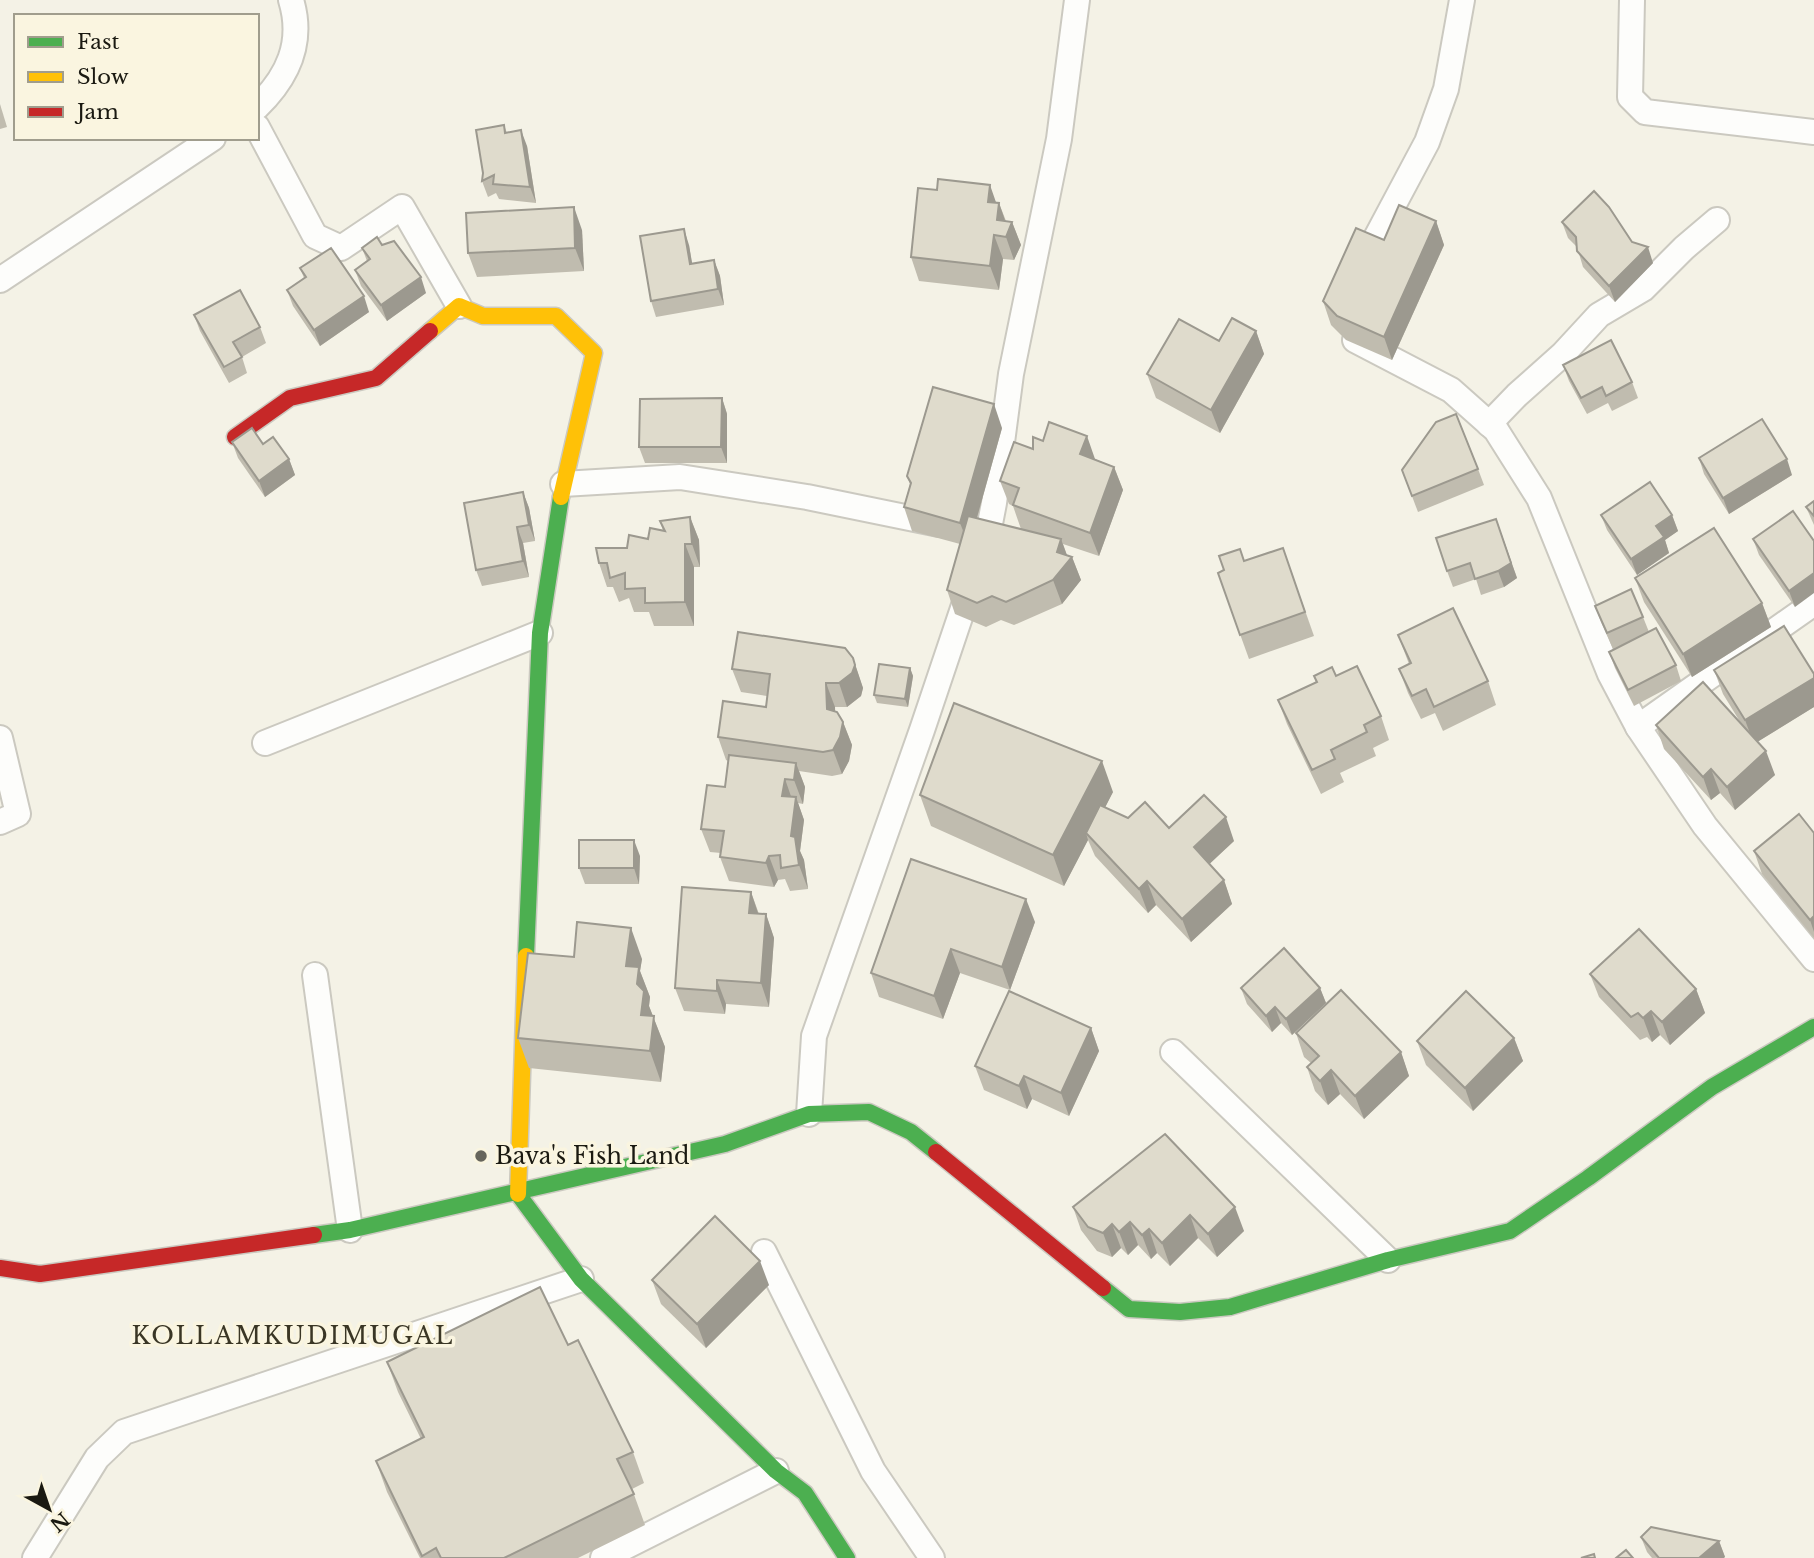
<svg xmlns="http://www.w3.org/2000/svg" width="1814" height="1558" font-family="'Libre Baskerville',serif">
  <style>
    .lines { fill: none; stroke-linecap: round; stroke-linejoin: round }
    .street-casing { stroke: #cbc9c0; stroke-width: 28 }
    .fast-casing { stroke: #cbc9c0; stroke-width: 19 }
    .slow-casing { stroke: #cbc9c0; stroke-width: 19 }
    .jam-casing { stroke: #cbc9c0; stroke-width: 19 }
    .street { stroke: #fdfdfb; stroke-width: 24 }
    .fast { stroke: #4caf50; stroke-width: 16 }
    .slow { stroke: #ffc107; stroke-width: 16 }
    .jam { stroke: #c62828; stroke-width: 16 }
    .wall { fill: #c0bcaf }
    .shaded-wall { fill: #9c998f }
    .building { fill: #dfdbcc; stroke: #9c998f; stroke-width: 2 }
    .poi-dot { fill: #66655c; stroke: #faf5e0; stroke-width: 2.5 }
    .labels { text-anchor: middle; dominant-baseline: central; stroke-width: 7; stroke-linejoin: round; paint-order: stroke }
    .poi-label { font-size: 23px; fill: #1a1911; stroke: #faf5e0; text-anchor: start }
    .neighbourhood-label { font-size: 24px; letter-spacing: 2px; fill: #3a3625; stroke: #faf5e0 }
  </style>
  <rect width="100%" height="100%" fill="#f4f2e6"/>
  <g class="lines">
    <defs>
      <g id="street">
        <path d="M1632,0L1630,97L1645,112L1814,132"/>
        <path d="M257,107C288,77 304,43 291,0"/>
        <path d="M257,127L315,236L341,248L402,207L459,306"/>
        <path d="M1362,264L1427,142L1446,89L1462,0"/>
        <path d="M0,280L213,138"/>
        <path d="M1355,340L1451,390L1496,430L1539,498L1610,674L1638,727L1705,826L1814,959"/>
        <path d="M1489,424L1517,395L1563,354L1599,315L1643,289L1684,248L1717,220"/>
        <path d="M563,484L680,477L807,497L939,524"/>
        <path d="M1638,727L1814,603"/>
        <path d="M0,738L18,814L0,822"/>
        <path d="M265,743L540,633"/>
        <path d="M315,975L350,1230"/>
        <path d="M1173,1052L1388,1260"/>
        <path d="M809,1114L814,1036L922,730L988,534L994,503L1011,374L1059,139L1077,0"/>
        <path d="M764,1252L873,1471L932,1558"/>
        <path d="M35,1558L97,1458L124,1432L581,1279"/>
        <path d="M603,1558L776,1471"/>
      </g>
      <g id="fast">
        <path d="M526,956L540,633L561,497"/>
        <path d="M518,1194L581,1279L776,1471L805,1493L847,1558"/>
        <path d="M314,1235L350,1230L725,1144L809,1114L869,1112L911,1132L936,1152"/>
        <path d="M1103,1288L1129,1309L1180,1312L1230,1307L1388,1260L1510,1231L1588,1178L1712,1087L1814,1027"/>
      </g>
      <g id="slow">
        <path d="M430,331L459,306L483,316H556L594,353L561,497"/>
        <path d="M518,1194L526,956"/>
      </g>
      <g id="jam">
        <path d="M235,437L290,398L376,378L430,331"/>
        <path d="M936,1152L1103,1288"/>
        <path d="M0,1268L40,1274L314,1235"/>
      </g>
    </defs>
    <use href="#street" class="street-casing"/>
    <use href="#fast" class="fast-casing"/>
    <use href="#slow" class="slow-casing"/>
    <use href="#jam" class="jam-casing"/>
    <use href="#street" class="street"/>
    <use href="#fast" class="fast"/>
    <use href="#slow" class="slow"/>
    <use href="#jam" class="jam"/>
  </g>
  <g class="wall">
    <path d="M0,104L7,127L0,129Z"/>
    <path d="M504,125L507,133L527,146L536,203L499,199L496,193L488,197L482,181Z"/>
    <path d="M996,202L999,203L1006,221L1012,222L1021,245L1014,260L1003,259L999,290L919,281L911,257Z"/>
    <path d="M1436,221L1444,245L1392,360L1346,340L1331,325L1323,301L1384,240Z"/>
    <path d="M1562,222L1632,242L1653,263L1615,302L1583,267L1577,247L1568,238Z"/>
    <path d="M582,230L584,271L477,277L468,253Z"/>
    <path d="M689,245L692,264L714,260L720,276L724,305L656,317L651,301Z"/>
    <path d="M362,248L426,293L387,321L361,286L355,270L367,261Z"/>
    <path d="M300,268L369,312L320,346L293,306L287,290L304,278Z"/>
    <path d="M194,315L260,327L266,343L242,357L247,373L229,383L200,331Z"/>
    <path d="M1256,331L1264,354L1220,433L1156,398L1147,374L1219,341Z"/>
    <path d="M1563,365L1632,382L1638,398L1612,411L1608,403L1587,414L1569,381Z"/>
    <path d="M722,398L727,414V463H645L639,447Z"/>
    <path d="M1002,428L977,518L1027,531L1021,529L1013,506L1009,504L1000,481L1033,449L1095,459L1114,467L1123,490L1099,556L1063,544L1067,555L1072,557L1081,580L1062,604L1014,625L1001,620L986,627L955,614L947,590L960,544L912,531L904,507L910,484L907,476Z"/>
    <path d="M232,442L263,444L289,459L295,475L265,497L238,458Z"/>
    <path d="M1699,458L1792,475L1729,514L1704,474Z"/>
    <path d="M1478,469L1484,485L1418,512L1402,470Z"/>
    <path d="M523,492L529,508L535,541L523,543L529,577L482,586L476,570Z"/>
    <path d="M1814,501V525L1806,507Z"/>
    <path d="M1793,511L1795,607L1759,555L1753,539Z"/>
    <path d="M1601,515H1672L1678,531L1665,540L1669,553L1637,575L1607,530Z"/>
    <path d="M690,517L699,540L700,567H694V626H654L649,612H634L629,598L619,602L613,587H607L599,563L627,548L663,531L660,521Z"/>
    <path d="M1502,535L1517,578L1504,587L1481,595L1476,579L1453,587L1447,571Z"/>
    <path d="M1283,548L1314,636L1249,659L1218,573L1244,561Z"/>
    <path d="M1635,578L1762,603L1771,627L1692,677L1644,602Z"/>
    <path d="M1595,606L1643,617L1649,632L1676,665L1681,681L1634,706L1615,668L1609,652L1635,639L1613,649L1601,622Z"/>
    <path d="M1398,635L1488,681L1496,705L1443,731L1435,713L1421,719L1408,693L1399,669L1409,664Z"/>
    <path d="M853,658L863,688L861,696L847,707H835V712L843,722L852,745L849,761L842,774L832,776L799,771L805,787L803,804L798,803L804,820L800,851L804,860L808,889L790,891L785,879L778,880L774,887L729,881L720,857L721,853L710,852L701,829L725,787L728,761L726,760L718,737L766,707L767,696L741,692L732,669Z"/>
    <path d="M910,668L913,676L908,707L877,703L874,695Z"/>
    <path d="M1714,670L1814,674V707L1757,742L1775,775L1735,810L1720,793L1711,800L1664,749L1656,725H1742L1723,694Z"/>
    <path d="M1314,676H1336L1381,716L1389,740L1373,748L1376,756L1340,773L1344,782L1321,794L1287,724L1278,700L1316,682Z"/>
    <path d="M1113,792L1105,807L1128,818L1234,841L1209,864L1224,880L1232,904L1191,942L1156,905L1148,913L1095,856L1088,840L1064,886L931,826L920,795Z"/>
    <path d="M1814,833V938L1762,874L1754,851Z"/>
    <path d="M640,856L639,884H585L579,868Z"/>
    <path d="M751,892L759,914H766L774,938L769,1007L726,1004L725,1014L684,1011L675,988Z"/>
    <path d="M1035,922L1010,990L960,973L943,1019L879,997L871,973Z"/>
    <path d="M574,957L642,959L640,971L650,997L649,1006L665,1047L661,1082L529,1068L518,1038Z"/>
    <path d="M1590,974L1696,989L1705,1013L1670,1045L1660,1035L1652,1042L1647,1037L1640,1040L1599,997Z"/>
    <path d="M1241,988H1320L1326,1003L1292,1035L1281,1023L1272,1032L1247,1004Z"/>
    <path d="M1091,1028L1099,1051L1069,1116L1032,1099L1027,1109L984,1090L975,1066Z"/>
    <path d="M1296,1033L1401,1052L1409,1076L1364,1119L1340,1094L1328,1105L1315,1091L1307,1067L1311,1063L1304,1057Z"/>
    <path d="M1514,1038L1523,1061L1473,1111L1426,1065L1417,1041Z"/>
    <path d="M1165,1134L1244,1231L1217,1257L1198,1238L1170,1266L1157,1253L1151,1259L1138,1245L1128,1255L1121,1248L1112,1257L1097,1251L1081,1230L1073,1207Z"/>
    <path d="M652,1280L769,1285L706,1348L661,1304Z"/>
    <path d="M568,1345L633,1452L644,1483L632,1489L645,1525L578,1558H420L387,1492L376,1461L421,1439L398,1392L387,1362Z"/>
    <path d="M1641,1537L1719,1541L1725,1557L1652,1558L1647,1552Z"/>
  </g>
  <g class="shaded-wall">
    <path d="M521,130L527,146L536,203L530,187Z"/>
    <path d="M990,185L998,208L999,203L1007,226L1012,222L1021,245L1014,260L1006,237L988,202Z"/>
    <path d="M574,207L582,230L584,271L575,248Z"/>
    <path d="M1436,221L1444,245L1392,360L1384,337Z"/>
    <path d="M684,229L689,245L695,280L690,264Z"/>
    <path d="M994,235L1003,259L999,290L990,266Z"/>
    <path d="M1648,247L1653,263L1615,302L1609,286Z"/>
    <path d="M714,260L720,276L724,305L718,289Z"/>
    <path d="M421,277L426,293L387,321L381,305Z"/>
    <path d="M364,296L369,312L320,346L314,330Z"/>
    <path d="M1256,331L1264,354L1220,433L1211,410Z"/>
    <path d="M722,398L727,414V463L721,447Z"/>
    <path d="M994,404L1002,428L969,546L960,523Z"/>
    <path d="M1087,436L1095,459L1088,478L1080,454Z"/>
    <path d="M289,459L295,475L265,497L259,481Z"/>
    <path d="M1787,459L1792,475L1729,514L1723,498Z"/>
    <path d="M1114,467L1123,490L1099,556L1090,533Z"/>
    <path d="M523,492L529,508L535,541L529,525Z"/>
    <path d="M1672,515L1678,531L1665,540L1669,553L1637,575L1631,559L1656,526Z"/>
    <path d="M690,517L699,540L700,567L692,544Z"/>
    <path d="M1496,519L1517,578L1504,587L1498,571Z"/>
    <path d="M517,527L523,543L529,577L523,561Z"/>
    <path d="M1061,539L1069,561L1072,557L1081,580L1062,604L1053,580L1057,552Z"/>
    <path d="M685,544L694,567V626L685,602Z"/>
    <path d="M1814,573V593L1795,607L1789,591Z"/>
    <path d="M1762,603L1771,627L1692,677L1683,654Z"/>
    <path d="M853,658L863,688L861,696L847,707L839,683Z"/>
    <path d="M910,668L913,676L908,707L905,699Z"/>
    <path d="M1814,678V707L1754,744L1745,720Z"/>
    <path d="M826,683L835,707L836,733L827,709Z"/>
    <path d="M843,722L852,745L849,761L842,774L833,750Z"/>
    <path d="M1766,751L1775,775L1735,810L1727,787Z"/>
    <path d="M1102,761L1113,792L1090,837L1086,833L1088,840L1064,886L1053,855Z"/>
    <path d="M796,763L805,787L803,804L794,780Z"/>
    <path d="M1711,769L1720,793L1711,800L1703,777Z"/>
    <path d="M785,779L793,802L782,796Z"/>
    <path d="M796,797L804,820L800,851L804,860L808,889L799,865L791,836Z"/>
    <path d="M1226,817L1234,841L1202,871L1194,847Z"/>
    <path d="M634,840L640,856L639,884L634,868Z"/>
    <path d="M769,856L778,880L774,887L766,863Z"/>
    <path d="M1224,880L1232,904L1191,942L1182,919Z"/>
    <path d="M1147,881L1156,905L1148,913L1139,889Z"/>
    <path d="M751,892L759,916L749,913Z"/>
    <path d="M1026,899L1035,922L1010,990L1002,967Z"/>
    <path d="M766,914L774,938L769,1007L761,983Z"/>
    <path d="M1814,916V932L1810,920Z"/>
    <path d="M631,928L642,959L640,971L650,997L649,1006L665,1047L661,1082L650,1051L641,1015L626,966Z"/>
    <path d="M951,949L960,973L943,1019L934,996Z"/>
    <path d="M717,980L726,1004L725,1014L717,991Z"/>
    <path d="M1320,988L1326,1003L1292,1035L1286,1019Z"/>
    <path d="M1696,989L1705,1013L1670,1045L1662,1022Z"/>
    <path d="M1275,1007L1281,1023L1272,1032L1266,1016Z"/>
    <path d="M1651,1011L1660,1035L1652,1042L1643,1018Z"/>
    <path d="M1091,1028L1099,1051L1069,1116L1061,1093Z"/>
    <path d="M1514,1038L1523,1061L1473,1111L1465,1088Z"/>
    <path d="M1401,1052L1409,1076L1364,1119L1355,1096Z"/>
    <path d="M1331,1070L1340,1094L1328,1105L1320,1081Z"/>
    <path d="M1024,1076L1032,1099L1027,1109L1019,1086Z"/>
    <path d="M1235,1207L1244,1231L1217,1257L1208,1234Z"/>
    <path d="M1190,1215L1198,1238L1170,1266L1162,1243Z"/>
    <path d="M1130,1222L1138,1245L1128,1255L1119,1232Z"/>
    <path d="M1112,1224L1121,1248L1112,1257L1103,1233Z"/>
    <path d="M1149,1229L1157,1253L1151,1259L1142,1235Z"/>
    <path d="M760,1261L769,1285L706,1348L697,1324Z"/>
    <path d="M1719,1541L1725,1557L1724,1558H1699Z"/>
  </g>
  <g class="building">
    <path d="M504,125L505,133L521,130L530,187L493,184L494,175L482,181L483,173L476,130Z"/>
    <path d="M938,179L990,185L988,202L999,203L997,220L1012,222L1006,237L994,235L990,266L911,257L918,188L937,190Z"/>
    <path d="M1594,191L1609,207L1632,242L1648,247L1609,286L1577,251L1576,237L1562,222Z"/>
    <path d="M1399,205L1436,221L1384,337L1337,316L1323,301L1356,228L1384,240Z"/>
    <path d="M574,207L575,248L468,253L466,213Z"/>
    <path d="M684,229L690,264L714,260L718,289L651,301L640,236Z"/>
    <path d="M377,237L382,245L394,241L421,277L381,305L355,270L370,259L362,248Z"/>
    <path d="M331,248L364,296L314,330L287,290L306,277L300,268Z"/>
    <path d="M240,290L260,327L233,342L242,357L224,367L194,315Z"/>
    <path d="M1232,318L1256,331L1211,410L1147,374L1179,319L1219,341Z"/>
    <path d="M1611,340L1632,382L1606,396L1602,387L1581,398L1563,365Z"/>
    <path d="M933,387L994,404L960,523L904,507L911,483L907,476Z"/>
    <path d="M722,398L721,447H639L640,399Z"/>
    <path d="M1456,414L1478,469L1412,496L1402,470L1436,422Z"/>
    <path d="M1762,419L1787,459L1723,498L1699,458Z"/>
    <path d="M1049,422L1087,436L1080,454L1114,467L1090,533L1013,505L1019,488L1000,481L1014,442L1033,449V437L1043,441Z"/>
    <path d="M252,428L263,444L273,437L289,459L259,481L232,442Z"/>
    <path d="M1650,482L1672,515L1656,526L1664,537L1631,559L1601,515Z"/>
    <path d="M523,492L529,525L517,527L523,561L476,570L464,503Z"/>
    <path d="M1814,501V516L1806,507Z"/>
    <path d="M1793,511L1814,541V573L1789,591L1753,539Z"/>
    <path d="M968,516L1061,539L1057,552L1072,557L1053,580L1006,602L992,596L977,603L947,590Z"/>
    <path d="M690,517L692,544H685V602L645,603V588L625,589V573L610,578L607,563H599L596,548H627L629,535L648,539L650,528L665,531L660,521Z"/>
    <path d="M1496,519L1511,563L1498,571L1475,579L1470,563L1447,571L1436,538Z"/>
    <path d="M1714,528L1762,603L1683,654L1635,578Z"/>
    <path d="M1283,548L1305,612L1240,635L1218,573L1224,570L1219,556L1240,549L1244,561Z"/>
    <path d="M1631,589L1643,617L1607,633L1595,606Z"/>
    <path d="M1453,608L1488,681L1434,707L1426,689L1412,696L1399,669L1411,663L1398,635Z"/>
    <path d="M1784,626L1814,674V678L1745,720L1714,670Z"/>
    <path d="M1656,628L1676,665L1628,690L1609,652Z"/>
    <path d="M738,632L845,648L853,658L855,665L852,673L839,683H826L827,709L837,712L843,722L840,737L833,750L823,752L718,737L723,701L766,707L770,674L732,669Z"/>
    <path d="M879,664L910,668L905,699L874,695Z"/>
    <path d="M1357,666L1381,716L1364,725L1367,732L1331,750L1335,759L1312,770L1278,700L1317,682L1314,676L1332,667L1336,676Z"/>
    <path d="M1703,682L1766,751L1727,787L1711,769L1703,777L1656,725Z"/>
    <path d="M954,703L1102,761L1053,855L920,795Z"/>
    <path d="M729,755L796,763L794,780L785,779L782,796L796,797L791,836L795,837L799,865L781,868L780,855L769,856L766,863L720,857L724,831L701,829L707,785L725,787Z"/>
    <path d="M1204,795L1226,817L1194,847L1224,880L1182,919L1147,881L1139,889L1086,833L1100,805L1128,818L1145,802L1169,828Z"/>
    <path d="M1799,814L1814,833V916L1810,920L1754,851Z"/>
    <rect x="579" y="840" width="55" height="28"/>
    <path d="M911,859L1026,899L1002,967L951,949L934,996L871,973Z"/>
    <path d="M682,887L751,892L749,913L766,914L761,983L717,980V991L675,988Z"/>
    <path d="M577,922L631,928L626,966L639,967L637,984L644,991L641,1015L654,1016L650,1051L518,1038L528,953L574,957Z"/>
    <path d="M1639,929L1696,989L1662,1022L1651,1011L1643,1018L1638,1013L1631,1017L1590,974Z"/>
    <path d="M1284,948L1320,988L1286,1019L1275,1007L1266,1016L1241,988Z"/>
    <path d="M1341,990L1401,1052L1355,1096L1331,1070L1320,1081L1307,1067L1319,1056L1296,1033Z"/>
    <path d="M1009,991L1091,1028L1061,1093L1024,1076L1019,1086L975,1066Z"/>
    <path d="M1466,991L1514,1038L1465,1088L1417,1041Z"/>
    <path d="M1165,1134L1235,1207L1208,1234L1190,1215L1162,1243L1149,1229L1142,1235L1130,1222L1119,1232L1112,1224L1103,1233L1088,1227L1073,1207Z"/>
    <path d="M715,1216L760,1261L697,1324L652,1280Z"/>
    <path d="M540,1287L568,1345L578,1340L633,1452L617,1459L634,1494L504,1558H441L436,1548L422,1556L376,1461L424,1437L387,1362Z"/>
    <path d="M1651,1527L1719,1541L1699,1558H1659L1641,1537Z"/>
    <path d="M1626,1550L1633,1558H1616Z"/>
    <path d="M1594,1554L1595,1558H1581Z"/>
  </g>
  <circle class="poi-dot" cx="481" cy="1156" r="7"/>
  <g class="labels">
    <g class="poi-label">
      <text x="495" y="1156">Bava's Fish Land</text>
    </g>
    <g class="neighbourhood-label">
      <text x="293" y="1335">KOLLAMKUDIMUGAL</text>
    </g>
  </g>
  <rect x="14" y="14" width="245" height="126" fill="#faf5e0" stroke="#a09d8d" stroke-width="2"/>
  <rect x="28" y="37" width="35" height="10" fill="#4caf50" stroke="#a09d8d" stroke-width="2"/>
  <text x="77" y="49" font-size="21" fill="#1a1911">Fast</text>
  <rect x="28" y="72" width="35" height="10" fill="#ffc107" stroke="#a09d8d" stroke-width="2"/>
  <text x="77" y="84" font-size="21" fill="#1a1911">Slow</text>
  <rect x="28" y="107" width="35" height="10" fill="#c62828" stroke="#a09d8d" stroke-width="2"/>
  <text x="77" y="119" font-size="21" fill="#1a1911">Jam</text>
  <g transform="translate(49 1509) rotate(140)" stroke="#faf5e0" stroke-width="5" paint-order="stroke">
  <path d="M0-5L12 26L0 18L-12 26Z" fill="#1a1911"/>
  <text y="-10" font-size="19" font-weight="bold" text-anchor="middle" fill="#1a1911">N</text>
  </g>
</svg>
